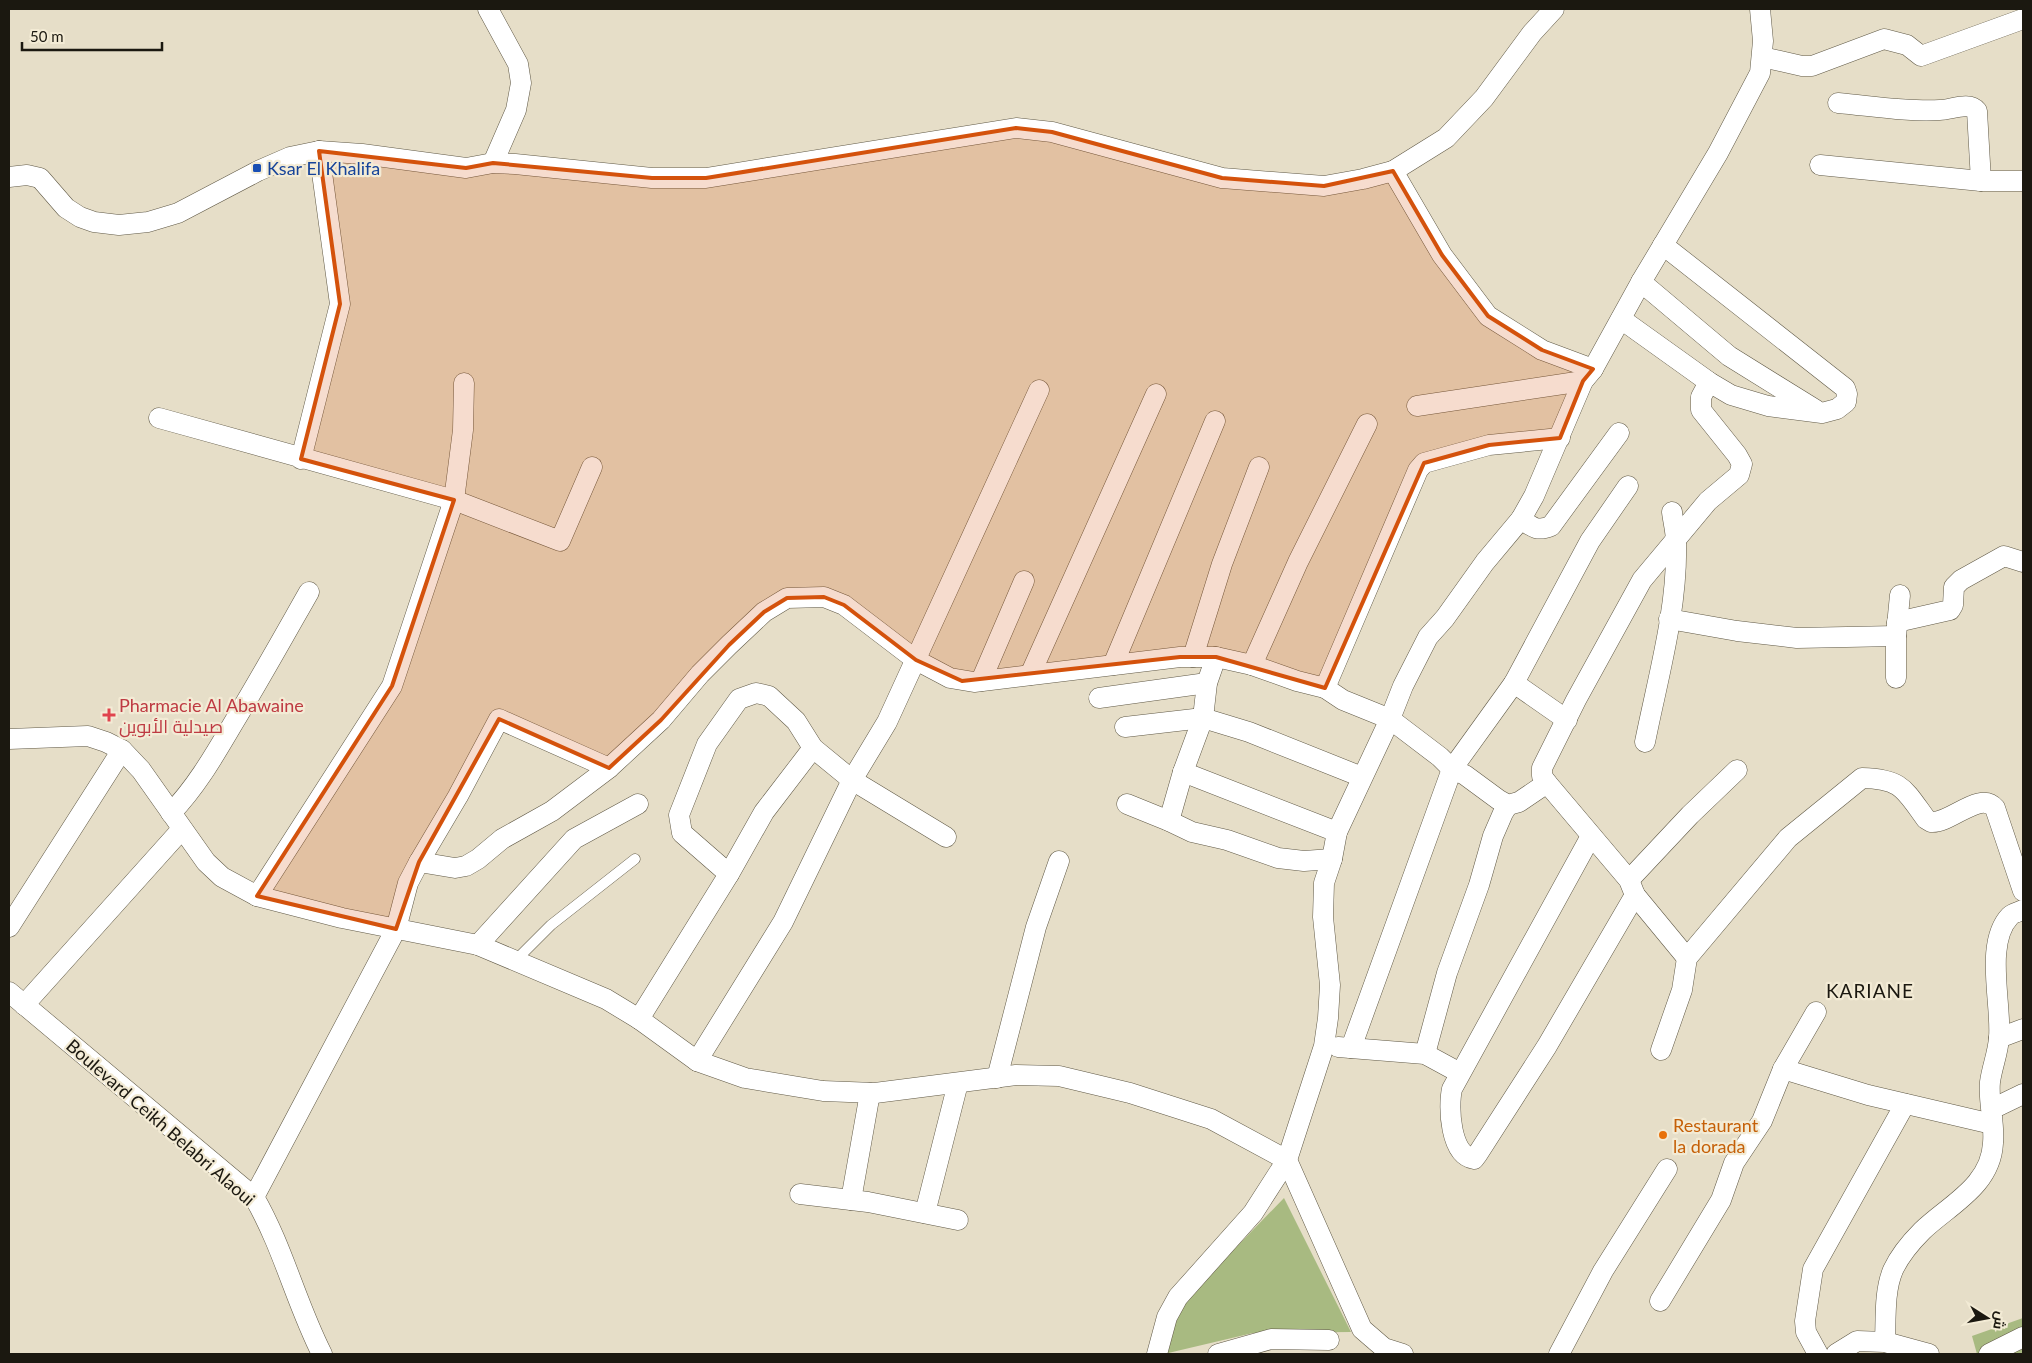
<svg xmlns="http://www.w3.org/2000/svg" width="2032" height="1363" font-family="Lato,Cairo,sans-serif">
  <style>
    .green { fill: #a8ba81 }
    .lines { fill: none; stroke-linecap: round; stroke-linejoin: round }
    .lane-casing { stroke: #605946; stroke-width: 11 }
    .street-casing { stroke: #605946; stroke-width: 21 }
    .lane { stroke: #fff; stroke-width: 10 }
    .street { stroke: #fff; stroke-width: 20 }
    .marked { fill: #d4520c; fill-opacity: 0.2; stroke: #d4520c; stroke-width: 4; stroke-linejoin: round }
    .transit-dot { fill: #1a4fb4; stroke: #f3ebd5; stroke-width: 2 }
    .health-dot { fill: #e0444e; stroke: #f3ebd5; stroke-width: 2 }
    .food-dot { fill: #e8710a; stroke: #f3ebd5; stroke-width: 2 }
    .labels { text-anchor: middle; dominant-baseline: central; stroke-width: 4.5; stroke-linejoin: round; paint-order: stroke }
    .transit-label { font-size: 18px; fill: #164399; stroke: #f3ebd5; text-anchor: start }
    .health-label { font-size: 18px; fill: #be3a42; stroke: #f3ebd5; text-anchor: start }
    .street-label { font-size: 18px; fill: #1b1810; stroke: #f3ebd5 }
    .food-label { font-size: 18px; fill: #c56008; stroke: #f3ebd5; text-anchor: start }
    .neighbourhood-label { font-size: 19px; letter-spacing: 1px; fill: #1b1810; stroke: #f3ebd5 }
  </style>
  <rect width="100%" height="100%" fill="#e6dec8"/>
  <g class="green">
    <path d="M1284,1198L1351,1332L1253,1333L1164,1354L1184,1301Z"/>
    <path d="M2023,1318V1354H1977L1972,1336Z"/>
  </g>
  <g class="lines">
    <defs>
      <path id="lane" d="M516,960L551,925L635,859"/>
      <g id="street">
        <path d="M488,9L518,64L521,83L516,110L493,163"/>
        <path d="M1762,57L1802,66H1812L1884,39L1907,45L1921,56L2023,19"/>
        <path d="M1838,103C1872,106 1907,112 1940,110C1951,110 1969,101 1977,111L1981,181"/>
        <path d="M1820,165L1981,181H2023"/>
        <path d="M1393,171L1442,255L1488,316L1542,350L1593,369"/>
        <path d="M9,177L27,175L40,178L66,208L80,217L94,222L119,225L148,222L178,213L258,171L290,157L319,151L362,154L466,168L493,163L515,164L652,178H706L1016,128L1052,132L1222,178L1324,186L1363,179L1393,171L1446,138L1484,98L1532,33L1554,9"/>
        <path d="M1641,282L1729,356L1816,410"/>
        <path d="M1621,319L1709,382L1731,395L1768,406L1822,413L1837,409L1846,402L1847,394L1845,388L1663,245"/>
        <path d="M1417,406L1583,381"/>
        <path d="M159,418L454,500L560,541L592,467"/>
        <path d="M301,459L340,304L319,151"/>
        <path d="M1521,519C1532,527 1537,532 1551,526L1619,433"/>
        <path d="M1669,619L1737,631L1797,638L1896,636"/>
        <path d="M1897,622L1950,610L1953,605L1954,587L1961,580L2004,556L2023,562"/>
        <path d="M1193,657L1222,564L1259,467"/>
        <path d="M1113,665L1215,421"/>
        <path d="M1252,665L1298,562L1367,424"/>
        <path d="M1030,675L1156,394"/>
        <path d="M1896,678V636L1900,595"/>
        <path d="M981,681L1024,581"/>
        <path d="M1514,683L1567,720"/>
        <path d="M1325,688L1418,470L1424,463L1489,445L1560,438"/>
        <path d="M1099,698L1207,683"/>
        <path d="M1125,727L1203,718L1249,732L1362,777"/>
        <path d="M9,739L88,736L106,742L122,750L141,770L206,862L222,877L257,896L342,918L478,945L606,999L639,1019L697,1061L745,1078L823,1091L875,1093L1016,1075L1059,1076L1130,1093L1211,1119L1287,1160L1362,1329L1384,1348L1403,1354"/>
        <path d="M1645,742C1658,677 1678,608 1676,542C1676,532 1673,521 1672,512"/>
        <path d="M1183,772L1337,832"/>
        <path d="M1127,804L1169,821L1192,832L1227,840L1278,858L1304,861L1332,859"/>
        <path d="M171,813C197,786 215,754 234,722C260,679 284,636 309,592"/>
        <path d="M1169,821L1183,772L1203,718L1207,683L1216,657"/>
        <path d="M1591,836L1452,1089C1448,1107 1450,1155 1474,1159L1477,1155L1547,1046L1635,895"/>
        <path d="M419,862L458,796L499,719L609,768"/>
        <path d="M729,874L682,833L679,815L707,744L739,699L756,693L769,696L796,721L813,748L852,780L946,837"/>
        <path d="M1629,880L1690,815L1737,770"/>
        <path d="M257,896L392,686L454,500L463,430L464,383"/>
        <path d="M9,927L122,750"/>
        <path d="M478,945L574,839L638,804"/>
        <path d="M1687,958L1635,895L1629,880L1547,783L1542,776V768L1576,700L1642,580L1708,501L1739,475L1742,464L1737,455L1701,410V397L1709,382"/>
        <path d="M9,992L254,1197C283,1247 296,1303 322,1354"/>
        <path d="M24,1005L182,829"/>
        <path d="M639,1019L729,874L764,812L813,748"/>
        <path d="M1999,1038L2023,1029"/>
        <path d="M1338,1047L1425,1054L1460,1073"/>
        <path d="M1351,1048L1452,769L1514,683L1590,541L1628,486"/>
        <path d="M1661,1050L1682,990L1687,958L1788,838L1862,778C1902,779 1904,789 1926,819L1931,822C1950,824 1980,790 1995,808L2023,891"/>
        <path d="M1425,1054L1447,973L1479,885L1493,836L1503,813L1508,805"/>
        <path d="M697,1061L783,922L852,780L887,722L1039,390"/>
        <path d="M1783,1069L1868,1095L1992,1124"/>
        <path d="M997,1078L1036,927L1059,861"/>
        <path d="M1992,1109L2023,1094"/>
        <path d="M800,1194L868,1202L958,1220"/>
        <path d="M254,1197L396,929L408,883L419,862L455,868L466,866L478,859L502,839L552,811L609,768L661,720L700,674L729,645L764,612L787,598L824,597L844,605L916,660L950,678L974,682L1180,657H1216L1252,665L1297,681L1325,688L1343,700L1390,719L1440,757L1452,769L1465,775L1499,800L1508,805L1519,802L1547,783"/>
        <path d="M851,1200L870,1093"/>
        <path d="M925,1213L958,1083"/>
        <path d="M1660,1301L1721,1200L1734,1163L1762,1121L1783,1069L1816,1012"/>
        <path d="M1885,1342C1886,1319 1884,1291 1893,1270C1900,1255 1910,1243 1922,1231C1949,1205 1991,1186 1993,1143C1995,1123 1988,1102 1990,1082C1992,1067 1998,1053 1999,1038C2002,1004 1984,943 2010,916C2013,913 2019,912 2023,910"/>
        <path d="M1157,1354L1167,1317L1178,1297L1253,1213L1287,1160L1324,1046L1328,1018L1330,985L1323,917L1324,883L1332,859L1337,832L1390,719L1403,686L1428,637L1445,618L1485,562L1521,519L1534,496L1583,381L1593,369L1641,282L1718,153L1760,73L1763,41L1760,9"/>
        <path d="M1218,1354L1271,1339L1329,1340"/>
        <path d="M1559,1354L1603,1271L1667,1169"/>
        <path d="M1818,1354L1806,1332L1805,1321L1813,1269L1905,1104"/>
        <path d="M1836,1354L1857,1341L1885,1342L1929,1354"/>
        <path d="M1989,1354L2023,1337"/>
      </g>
    </defs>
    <use href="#lane" class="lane-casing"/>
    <use href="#street" class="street-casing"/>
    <use href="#lane" class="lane"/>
    <use href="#street" class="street"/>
  </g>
  <path class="marked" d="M1016,128L1052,132L1222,178L1324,186L1393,171L1442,255L1488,316L1542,350L1593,369L1583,381L1560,438L1489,445L1424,463L1325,688L1216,657H1180L962,681L916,660L844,605L824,597L787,598L764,612L729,645L661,720L609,768L499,719L419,862L396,929L257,896L392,686L454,500L301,459L340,304L319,151L466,168L493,163L652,178H706Z"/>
  <rect class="transit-dot" x="252" y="163" width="10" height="10" rx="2.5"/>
  <path class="health-dot" d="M106.5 707.5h5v5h5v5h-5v5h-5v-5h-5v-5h5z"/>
  <circle class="food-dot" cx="1663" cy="1135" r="5"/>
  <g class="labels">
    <g class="transit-label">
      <text x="267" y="168">Ksar El Khalifa</text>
    </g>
    <g class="health-label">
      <text x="119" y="705">Pharmacie Al Abawaine<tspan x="119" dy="21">صيدلية الأبوين</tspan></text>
    </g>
    <g class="street-label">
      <text transform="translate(161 1122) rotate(41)">Boulevard Ceikh Belabri Alaoui</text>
    </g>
    <g class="food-label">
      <text x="1673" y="1125">Restaurant<tspan x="1673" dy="21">la dorada</tspan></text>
    </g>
    <g class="neighbourhood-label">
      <text x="1870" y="990">KARIANE</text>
    </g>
  </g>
  <rect width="2032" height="1363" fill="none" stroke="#1b1810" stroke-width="20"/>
  <g transform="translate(1987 1318) rotate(101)" stroke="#f3ebd5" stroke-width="4" paint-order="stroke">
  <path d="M0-4L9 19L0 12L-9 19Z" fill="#1b1810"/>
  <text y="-8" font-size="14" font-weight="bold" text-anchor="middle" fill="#1b1810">ش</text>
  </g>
  <path d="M22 42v8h140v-8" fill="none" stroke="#1b1810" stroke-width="2.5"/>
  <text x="30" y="42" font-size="15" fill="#1b1810" stroke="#f3ebd5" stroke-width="4" paint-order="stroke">50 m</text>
</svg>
